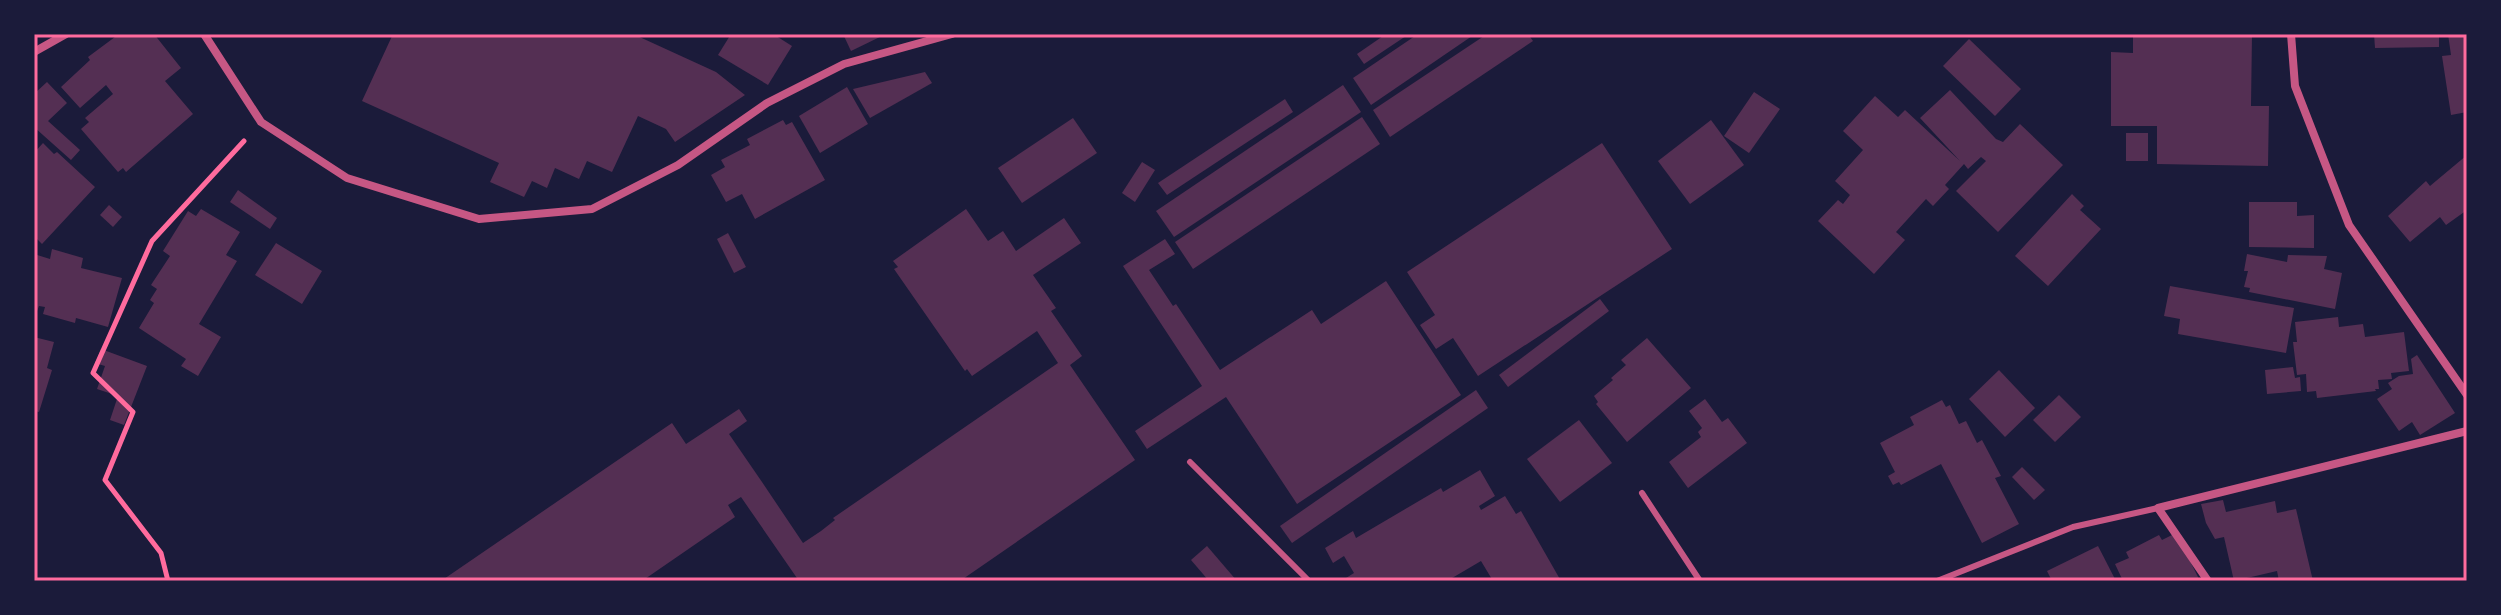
<svg xmlns="http://www.w3.org/2000/svg" width="2501" height="615" font-family="'Open Sans',sans-serif">
  <style>
    .building { fill: #542f53 }
    .lines { fill: none; stroke-linecap: round; stroke-linejoin: round }
    .path { stroke: #ff6b9d; stroke-width: 5 }
    .service { stroke: #c65784; stroke-width: 6 }
    .minor { stroke: #c65784; stroke-width: 8 }
    .neatline { fill: none; stroke: #ff6b9d; stroke-width: 3 }
  </style>
  <rect width="100%" height="100%" fill="#1b1b3a"/>
  <g class="building">
    <path d="M119,34H154L181,68L165,81L193,114L126,172L123,168L118,172L81,129L89,122L85,118L113,94L106,85L80,108L61,87L90,60L88,57Z"/>
    <path d="M393,34H633L716,72L745,95L675,142L666,129L638,116L612,172L587,161L579,179L555,168L547,188L532,181L524,197L490,182L499,163L362,101Z"/>
    <path d="M731,34H773L792,46L768,85L718,55Z"/>
    <path d="M843,34H886L851,51Z"/>
    <path d="M1386,34H1409L1364,64L1357,54Z"/>
    <path d="M1418,34H1475L1371,105L1353,78Z"/>
    <path d="M1487,34H1528L1533,41L1390,137L1373,110Z"/>
    <path d="M2133,34H2252L2251,106H2269L2268,166L2157,164V126H2111V52L2133,53Z"/>
    <path d="M2374,34H2439V47L2375,48Z"/>
    <path d="M2448,34H2467V112L2451,115L2442,56L2451,55Z"/>
    <path d="M1969,39L2021,89L1995,116L1943,66Z"/>
    <path d="M925,72L932,83L870,118L853,89Z"/>
    <path d="M47,82L67,103L48,121L80,150L71,160L34,127V94Z"/>
    <path d="M1343,85L1361,112L1174,237L1156,211Z"/>
    <path d="M847,87L868,124L820,153L799,116Z"/>
    <path d="M1950,90L1996,139L2003,142L2020,124L2063,165L1998,232L1956,191L1986,161L1981,157L1968,169L1964,164L1945,185L1949,189L1933,206L1926,199L1896,232L1905,240L1874,274L1818,221L1838,200L1843,204L1850,195L1835,181L1863,150L1843,131L1875,96L1898,117L1905,110L1960,161L1920,118Z"/>
    <path d="M1754,92L1780,109L1749,153L1724,136Z"/>
    <path d="M1285,99L1293,112L1167,195L1158,183Z"/>
    <path d="M1362,117L1380,144L1193,269L1175,242Z"/>
    <path d="M1073,118L1097,153L1022,203L998,168Z"/>
    <path d="M783,120L786,125L792,122L825,180L755,219L742,194L726,202L711,175L725,167L721,160L750,145L747,139Z"/>
    <path d="M1711,120L1744,165L1690,204L1658,161Z"/>
    <rect x="2126" y="133" width="22" height="28"/>
    <path d="M43,143L54,154L57,152L95,187L42,244L34,236V153Z"/>
    <path d="M1602,143L1672,249L1478,376L1453,338L1436,349L1420,325L1435,315L1407,272Z"/>
    <path d="M2467,155V210L2446,225L2440,217L2410,242L2388,216L2426,181L2430,186Z"/>
    <path d="M1142,162L1155,170L1135,202L1122,193Z"/>
    <path d="M238,190L277,218L270,229L230,202Z"/>
    <path d="M2072,194L2084,206L2080,210L2101,229L2048,286L2015,256Z"/>
    <path d="M2249,202H2297V216L2314,215V248L2249,247Z"/>
    <path d="M109,205L122,217L113,227L100,215Z"/>
    <path d="M201,209L240,232L226,255L237,261L199,324L221,337L198,376L181,366L186,359L139,328L154,303L150,300L157,289L151,285L170,256L163,251L188,211L196,216Z"/>
    <path d="M966,209L988,241L1003,231L1016,251L1064,218L1081,243L1033,275L1056,308L1051,311L1082,356L1070,365L1135,460L960,581H799L741,497L728,505L735,517L642,581H441L672,423L686,444L739,409L747,421L729,434L762,482L803,543L821,531L835,520L833,518L1058,363L1037,331L972,376L967,369L965,371L894,269L898,267L893,261Z"/>
    <path d="M728,233L746,267L734,273L717,239Z"/>
    <path d="M1165,239L1175,254L1149,270L1173,306L1176,304L1220,370L1312,310L1321,324L1386,281L1461,395L1297,504L1226,397L1147,449L1135,431L1202,386L1123,266Z"/>
    <path d="M276,243L322,271L302,304L255,275Z"/>
    <path d="M52,249L83,258L81,268L122,278L108,327L76,318L75,323L43,314L45,307L39,306L34,319V254L50,259Z"/>
    <path d="M2247,254L2287,262L2288,255L2327,256L2324,269L2342,273L2335,309L2249,292L2250,288L2244,287L2248,271H2244Z"/>
    <path d="M2170,286L2294,308L2286,353L2178,334L2180,319L2164,316Z"/>
    <path d="M1600,299L1609,311L1508,387L1499,375Z"/>
    <path d="M2338,317L2339,327L2363,324L2365,337L2404,332L2409,371L2391,373L2392,379L2378,380L2379,389H2375L2376,391L2317,398L2316,391L2307,392L2306,374L2297,375L2293,342H2297L2295,322Z"/>
    <path d="M34,337L54,342L47,368L52,370L39,412L34,411Z"/>
    <path d="M1647,338L1691,388L1627,442L1596,404L1598,402L1594,396L1613,380L1611,378L1626,365L1621,360Z"/>
    <path d="M101,349L147,366L124,425L110,420L118,396L97,389L105,366L95,363Z"/>
    <path d="M2417,355L2455,413L2420,435L2412,422L2399,431L2377,399L2392,389L2388,383L2399,376L2413,374L2411,359Z"/>
    <path d="M2293,367L2295,378L2300,377L2301,391L2267,394L2265,370Z"/>
    <path d="M1999,370L2035,408L2005,437L1969,399Z"/>
    <path d="M1476,390L1488,408L1292,543L1280,526Z"/>
    <path d="M2059,395L2081,417L2055,442L2033,420Z"/>
    <path d="M1705,399L1722,422L1728,418L1747,443L1688,488L1669,462L1701,437L1698,432L1702,428L1689,411Z"/>
    <path d="M1942,400L1946,407L1950,405L1959,424L1966,421L1977,443L1982,440L2001,476L1995,478L2019,524L1982,543L1941,464L1901,485L1899,482L1893,485L1888,476L1895,472L1880,443L1914,425L1910,417Z"/>
    <path d="M1579,420L1612,463L1560,502L1527,459Z"/>
    <path d="M2022,467L2045,490L2034,500L2012,477Z"/>
    <path d="M1480,470L1495,496L1479,506L1481,510L1505,496L1516,514L1521,511L1561,581H1493L1481,561L1447,581H1348L1346,578L1354,573L1344,556L1333,563L1325,548L1353,531L1356,538L1441,488L1443,492Z"/>
    <path d="M2223,500L2226,512L2275,501L2277,513L2296,509L2313,581H2279L2277,571L2234,581L2224,537L2215,539L2206,523L2201,504Z"/>
    <path d="M2176,533L2200,581H2123L2115,564L2129,558L2126,552L2159,535L2162,540Z"/>
    <path d="M1207,546L1237,581H1209L1191,560Z"/>
    <path d="M2098,546L2116,581H2052L2047,571Z"/>
  </g>
  <g class="lines">
    <path class="path" d="M168,581L161,553L105,480L133,412L93,373L152,241L244,141"/>
    <g class="service">
      <path d="M1190,462L1309,581"/>
      <path d="M1642,493L1700,581"/>
      <path d="M1937,581L2073,527L2158,508"/>
    </g>
    <g class="minor">
      <path d="M204,34L261,122L347,178L479,219L592,209L678,165L767,103L844,64L952,34"/>
      <path d="M2291,34L2295,86L2349,225L2467,395"/>
      <path d="M34,52L66,34"/>
      <path d="M2208,581L2158,508L2467,431"/>
    </g>
  </g>
  <rect width="2501" height="615" fill="none" stroke="#1b1b3a" stroke-width="72"/>
  <rect x="36" y="36" width="2429" height="543" class="neatline"/>
</svg>
